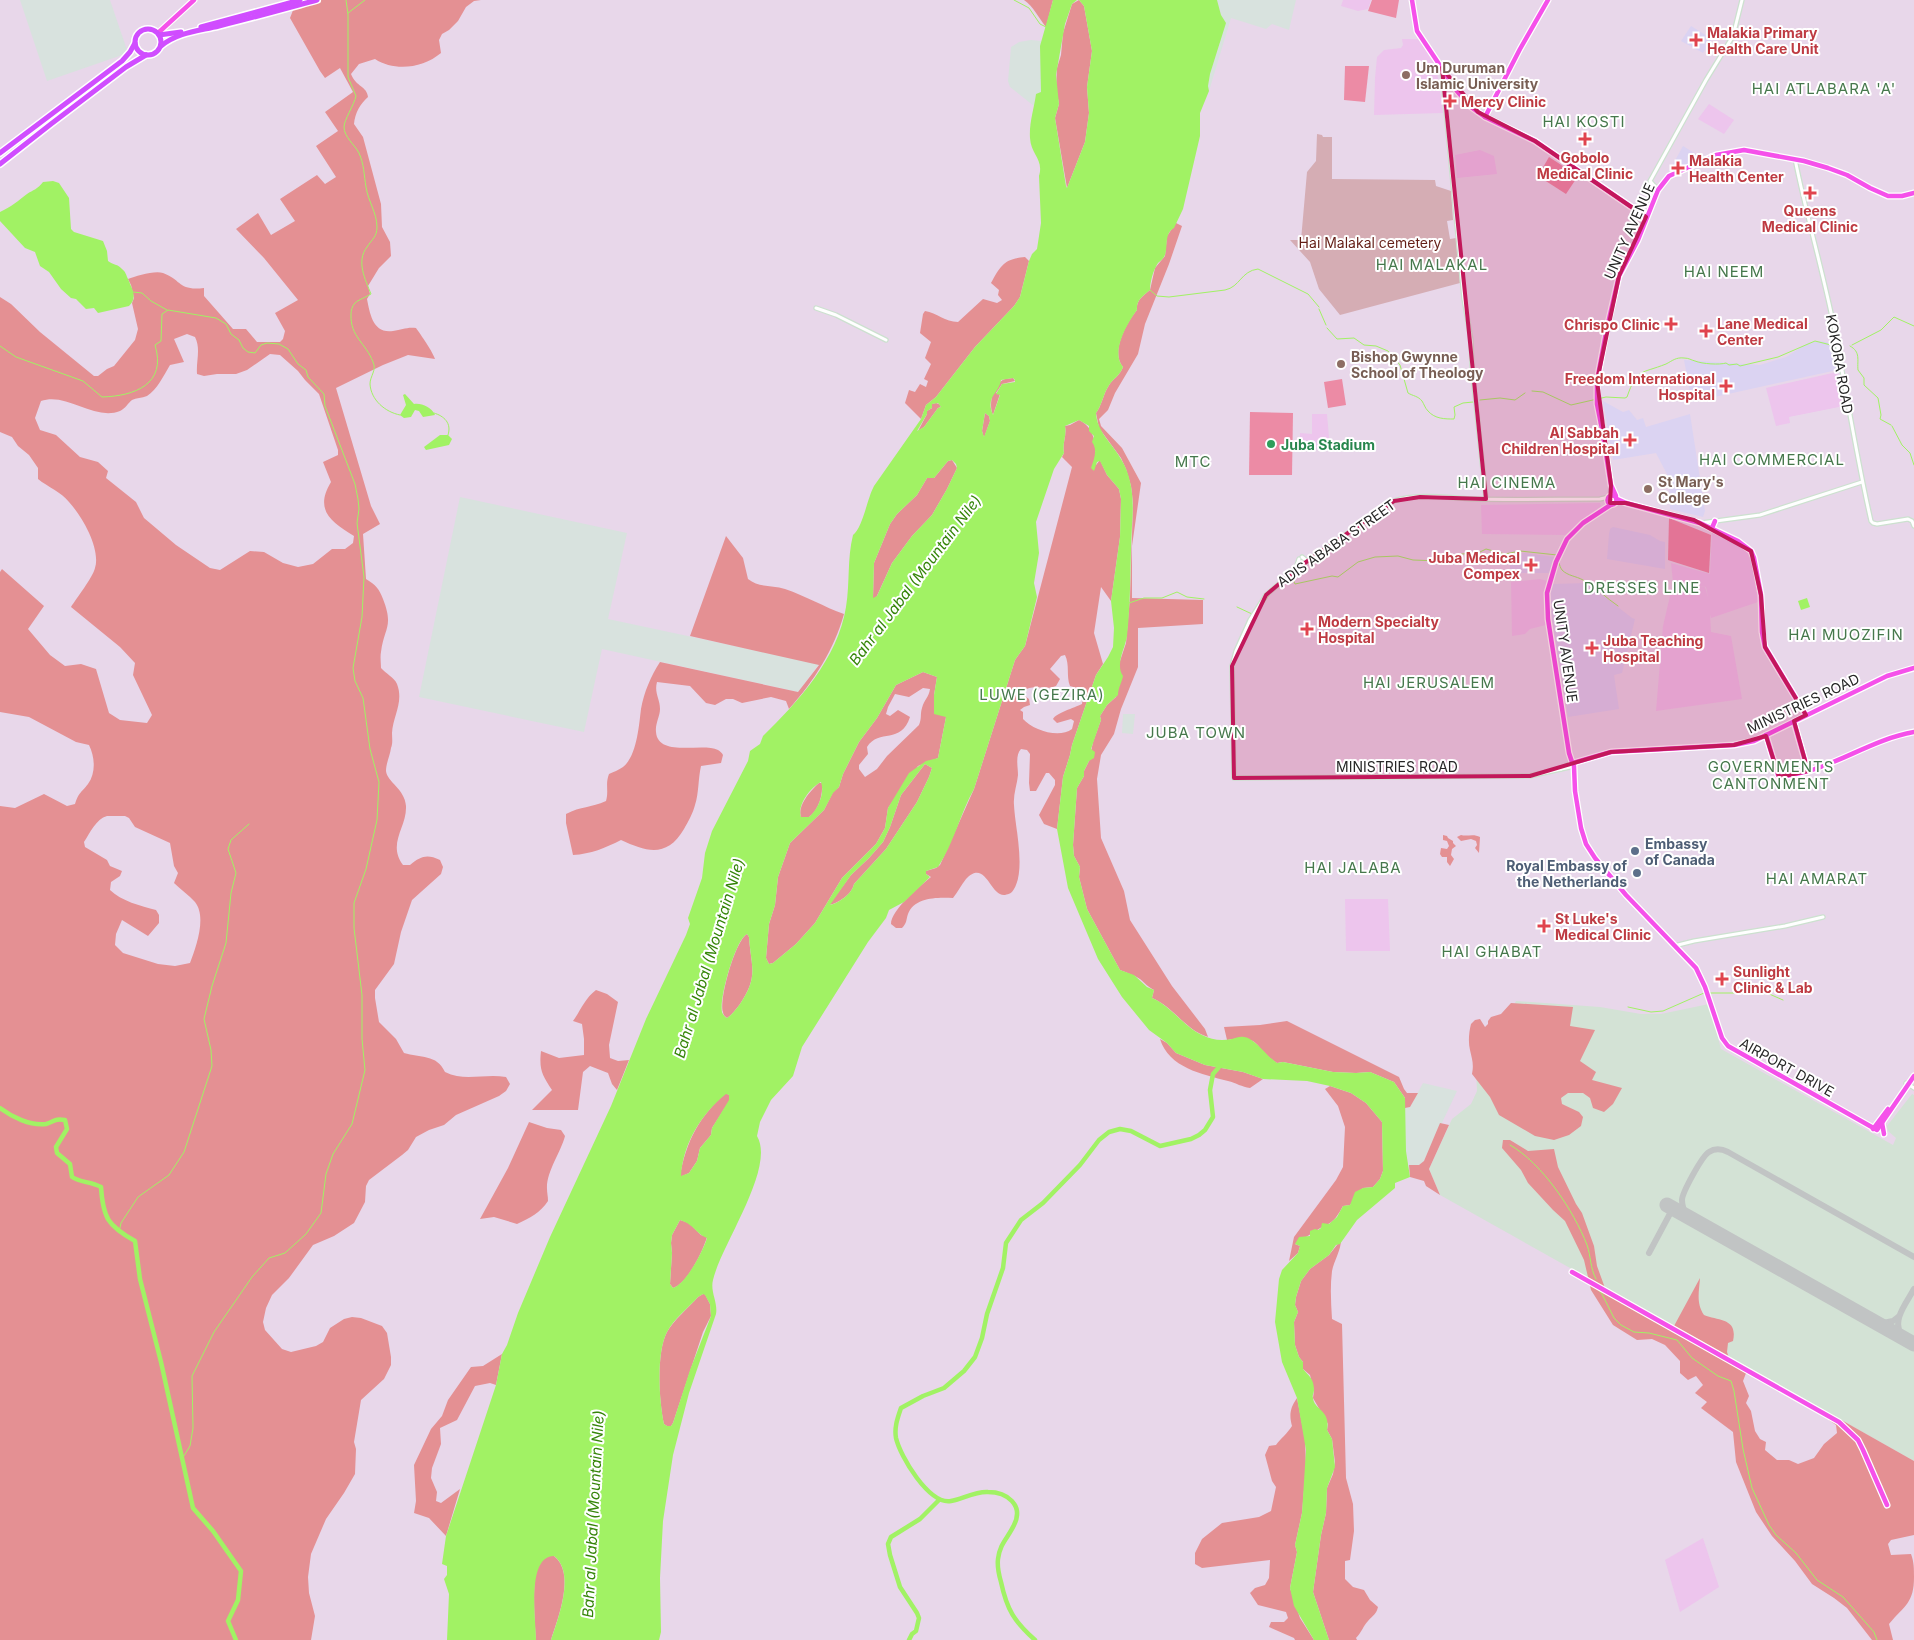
<svg xmlns="http://www.w3.org/2000/svg" width="1914" height="1640" font-family="Inter,sans-serif">
  <style>
    .industrial { fill: #d8e2de }
    .education { fill: #edc5ed }
    .medical { fill: #dbd3f2 }
    .airport { fill: #d3e2d5 }
    .green { fill: #e49093; fill-rule: evenodd }
    .cemetery { fill: #d5adb4 }
    .pitch { fill: #ec8ba5 }
    .water { fill: #a1f264; fill-rule: evenodd }
    .lines { fill: none; stroke-linecap: round; stroke-linejoin: round }
    .stream { stroke: #a1f264; stroke-width: 1 }
    .river { stroke: #a1f264; stroke-width: 4.5 }
    .taxiway { stroke: #c1c4c4; stroke-width: 6 }
    .runway { stroke: #c1c4c4; stroke-width: 15 }
    .minor-casing { stroke: #cce1cf; stroke-width: 5.5 }
    .major-casing { stroke: #fff; stroke-width: 7 }
    .highway-casing { stroke: #fff; stroke-width: 8 }
    .minor { stroke: #fff; stroke-width: 3 }
    .major { stroke: #f551ea; stroke-width: 4.5 }
    .highway { stroke: #d04dff; stroke-width: 5 }
    .marked { fill: #c2185b; fill-opacity: 0.2; stroke: #c2185b; stroke-width: 4; stroke-linejoin: round }
    .health-dot { fill: #e0444e; stroke: #fff; stroke-width: 2 }
    .education-dot { fill: #8d6e63; stroke: #fff; stroke-width: 2 }
    .leisure-dot { fill: #2e9e5b; stroke: #fff; stroke-width: 2 }
    .service-dot { fill: #5c6f8a; stroke: #fff; stroke-width: 2 }
    .labels { text-anchor: middle; dominant-baseline: central; stroke-width: 4; stroke-linejoin: round; paint-order: stroke }
    .health-label { font-size: 14px; font-weight: bold; fill: #be3a42; stroke: #fff; text-anchor: start }
    .education-label { font-size: 14px; font-weight: bold; fill: #785e54; stroke: #fff; text-anchor: start }
    .street-label { font-size: 14px; fill: #272727; stroke: #fff }
    .park-label { font-size: 14px; fill: #641e16; stroke: #fff }
    .leisure-label { font-size: 14px; font-weight: bold; fill: #27864d; stroke: #fff; text-anchor: start }
    .service-label { font-size: 14px; font-weight: bold; fill: #4e5e75; stroke: #fff; text-anchor: start }
    .neighbourhood-label { font-size: 15px; letter-spacing: 1px; fill: #46784c; stroke: #fff }
    .water-label { font-size: 15px; font-style: italic; fill: #358509; stroke: #fff }
  </style>
  <rect width="100%" height="100%" fill="#e8d7ea"/>
  <g class="industrial">
    <path d="M20,0H110L128,53L47,81Z"/>
    <path d="M1217,0H1296L1289,30L1272,24L1266,29L1231,18L1209,91L1208,86L1210,74L1220,43L1221,15Z"/>
    <path d="M1031,40L1041,41L1042,89L1041,93L1036,94L1034,106L1010,87L1008,81L1011,47L1019,42Z"/>
    <path d="M460,497L627,533L608,619L819,664L798,692L602,649L584,732L419,697Z"/>
    <path d="M1123,714H1135L1133,734L1122,733Z"/>
    <path d="M1423,1083L1457,1091L1424,1161L1419,1165H1409L1406,1151L1405,1108L1410,1107Z"/>
  </g>
  <g class="education">
    <path d="M1343,0H1371L1368,9L1358,11L1341,6Z"/>
    <path d="M1402,39H1419L1439,70L1437,72L1443,113L1374,115L1375,78L1377,57L1384,50L1401,48L1403,45Z"/>
    <path d="M1709,104L1734,120L1724,134L1698,119Z"/>
    <path d="M1480,150L1494,156L1497,174L1457,178L1455,155Z"/>
    <path d="M1837,372L1844,406L1789,417L1790,423L1776,426L1766,388Z"/>
    <path d="M1312,414H1327L1330,449L1300,450V433L1312,434Z"/>
    <path d="M1600,503L1601,506L1565,535L1482,534L1481,505Z"/>
    <path d="M1712,533L1747,551L1752,566L1758,599V602L1711,618L1710,614L1711,632L1731,636L1742,699L1656,711L1663,626L1673,583L1705,587L1708,597L1706,587L1673,582L1671,563L1710,574Z"/>
    <path d="M1540,579L1547,581L1544,605L1546,625L1530,629L1525,634L1512,636L1511,582Z"/>
    <path d="M1345,899H1388L1390,951H1346Z"/>
    <path d="M1703,1538L1719,1587L1680,1612L1665,1560Z"/>
  </g>
  <g class="medical">
    <path d="M1691,26L1712,39L1703,53L1681,41Z"/>
    <path d="M1683,146L1704,159L1666,177Z"/>
    <path d="M1819,341L1832,343L1837,370L1692,402L1684,360L1760,365L1786,357L1808,343Z"/>
    <path d="M1603,401L1623,412L1629,410L1637,420L1643,418L1646,427L1690,414L1705,511L1703,517L1670,509L1669,478L1656,453L1613,460Z"/>
    <path d="M1613,527L1650,535L1660,541L1665,542V569L1607,559L1609,534L1610,529Z"/>
    <path d="M1524,553L1554,557L1551,573H1510V554Z"/>
    <path d="M1587,583L1632,618L1635,619L1622,673L1614,675L1619,709L1568,717L1550,607L1551,587L1553,584Z"/>
  </g>
  <path class="airport" d="M1516,1001L1600,1007L1641,1014H1661L1709,1004L1721,1049L1893,1145L1896,1138L1888,1131L1887,1126L1912,1094L1914,1095V1461L1440,1195L1429,1169L1452,1119L1471,1104L1477,1091L1476,1071Z"/>
  <g class="green">
    <path d="M297,0H481L474,1L466,7L458,21L449,30L442,34L439,40L441,53C423,68 395,72 375,59L359,64L351,74C356,87 367,86 368,97C360,104 355,113 354,124L363,137L381,204L382,227L390,242L391,256L379,268L368,286L370,294L367,299C370,314 373,334 393,331C402,330 406,327 416,328C421,335 433,352 435,359L408,355L383,365L336,388L371,506L380,524L363,534L366,579C376,585 379,589 383,599C394,627 384,628 381,652C380,657 381,663 381,668C386,674 394,677 397,684C404,702 393,716 392,733C392,738 393,743 391,748C390,756 386,763 386,771C387,782 405,789 406,806C407,828 387,843 403,865H410C421,856 427,854 440,860L443,867L441,874L412,900L401,932L394,964L375,990V998L379,1022L396,1039L404,1053C420,1058 437,1054 445,1072C465,1082 485,1073 506,1077L510,1084L506,1091L499,1096L456,1115L444,1125L429,1130L416,1137L408,1150L402,1155L369,1180L366,1186L365,1202L354,1223L334,1236L313,1245L289,1278L272,1295L266,1308L263,1322L265,1330L282,1349L291,1352L316,1346L323,1342L330,1328L344,1319L352,1317L361,1318L382,1326L387,1333L391,1357V1365L384,1379L361,1400L354,1442L356,1449L355,1474L344,1493L326,1519L311,1554L308,1577L309,1593L315,1616L311,1640H0V806L15,808L44,794L67,806L75,804C79,792 81,793 88,784C96,773 95,757 89,745L76,742L29,717L0,712V572L2,569L44,606L28,629L50,655L65,666L81,664L96,669L109,713L120,720L147,723L152,715L133,675L135,663L120,647L71,607C76,599 93,577 95,568C101,549 82,516 69,502C61,492 48,487 38,479V468L29,455L18,446L12,437L0,432V297L11,304L40,332L94,376H98L107,369L114,366L135,340L138,329L132,303L134,298L131,285L128,279C136,276 155,270 163,273C182,280 178,291 204,288V296L233,329H246L257,342H280L283,339L285,331L275,313L298,300L264,258L236,229L258,213L271,235L295,221L280,199L317,175L325,184L336,177L316,146L338,131L325,112L353,92L340,68L325,78L320,71L290,18ZM187,334L195,337C201,349 196,361 197,374L204,376L217,374H236L247,370L270,354L280,355L298,371L305,380L319,394L338,450V455L323,462L331,482C314,510 331,522 354,536L353,543L345,549H332L313,564L298,567L283,563L264,552L250,551L220,570L210,568L176,545L144,518L136,502L106,478L108,471L98,462L80,457L56,435L40,430L35,418L41,401C67,392 94,421 120,411C125,409 128,403 132,400C136,398 142,398 147,396C157,390 164,375 170,365L184,362L174,339ZM107,816H125L129,818L135,827L170,843L174,866L178,873L174,883C180,889 189,895 195,902C207,917 196,947 190,963L175,966L158,964L123,953L115,945L116,934L122,920L148,936L159,923V915L156,910C141,906 121,901 110,890L111,882L120,876L122,871L110,866L107,860L85,847L84,842C90,833 96,819 107,816Z"/>
    <path d="M1024,0H1053L1046,27C1038,17 1034,7 1024,0Z"/>
    <path d="M1079,0L1084,6L1092,51L1087,87L1089,113L1085,142L1067,188L1055,118L1059,104L1056,87L1057,68L1061,55L1063,33L1072,4Z"/>
    <path d="M1176,223L1182,226L1169,264L1145,324L1138,354L1115,393L1108,410L1099,419L1101,426L1122,448L1141,483L1132,546V598L1203,600V624L1138,628V667L1121,709L1114,734L1101,755L1097,779L1101,838L1124,891L1130,920L1172,986L1205,1029L1208,1037C1185,1030 1174,1007 1152,998L1154,990C1148,987 1145,983 1140,979C1134,975 1127,973 1120,970L1087,909L1079,877L1080,867L1074,856L1073,845L1077,788L1084,776V771L1089,761L1093,742L1101,720L1100,716L1107,705L1116,697L1118,690L1119,664L1126,643L1130,597L1133,503L1131,486L1126,469L1121,458L1099,428L1096,413C1102,405 1103,395 1108,387C1112,379 1120,376 1123,367C1110,352 1127,322 1137,310C1136,300 1143,296 1150,290L1155,268L1165,256L1167,236Z"/>
    <path d="M1025,257L1029,261L1020,297L1014,306L975,347L936,397L926,405L921,419L905,403L909,390L915,392L920,384L926,387L928,381L924,379L931,364L925,358L931,342L920,333L923,314L925,311C937,313 945,322 958,322L983,299L997,303L1002,300L998,295L999,290L991,283C1001,265 1004,259 1025,257Z"/>
    <path d="M1005,379L1013,378L1015,381L1002,384L996,393L1000,394L993,415C988,404 993,383 1005,379Z"/>
    <path d="M936,403L939,404L941,407L938,408L924,427L918,431L927,414V411L932,408V404Z"/>
    <path d="M985,413L989,416L990,421L984,438L982,431Z"/>
    <path d="M1079,420C1097,429 1095,447 1096,465L1100,460L1107,475L1119,489L1121,499L1120,537L1111,601L1101,587L1094,633L1103,664L1096,675L1072,745L1070,755L1063,777L1057,829L1044,824L1039,815L1055,785V780L1049,773H1046L1036,791H1030L1029,783L1030,754L1027,750L1021,749C1015,755 1018,767 1018,775C1017,785 1013,795 1014,805C1015,827 1026,869 1014,889C1012,893 1009,894 1005,895C990,897 986,858 966,879C961,885 958,892 953,898C938,897 914,897 908,914C906,920 907,923 902,928H896L891,924C891,910 920,886 931,877L926,874V871L936,868L940,865L974,789L1015,660L1025,646L1072,467L1062,457L1064,453C1062,443 1067,436 1065,426L1070,425ZM1065,655C1070,665 1066,676 1070,686L1080,689L1083,695L1082,704C1074,708 1056,713 1053,719L1057,723L1071,719L1074,721L1072,729C1059,739 1033,730 1023,719V712L1020,710L1024,707L1030,705L1029,699L1022,694L1023,691C1034,683 1045,691 1056,686L1060,679L1050,669L1061,656Z"/>
    <path d="M952,460L957,468L947,489L932,515L912,536L892,563L876,598H873L874,563L890,524L897,514L917,495L927,478H934L948,461Z"/>
    <path d="M726,536L743,558L748,579C759,588 772,585 785,589C806,596 824,607 844,614C834,650 814,681 789,709L786,701L771,697L742,703L733,699H726L715,705L706,703L690,686L657,682C654,693 660,699 660,709C660,716 655,724 656,732C658,758 703,742 718,750C720,751 722,753 723,755L721,763L701,766C698,779 699,793 695,805C693,813 688,822 684,829C667,858 647,852 621,840C605,848 591,854 573,855L566,823V814C581,806 591,808 606,801C609,791 605,784 609,774C613,772 619,770 623,767C637,756 639,725 641,709C644,692 651,676 660,662L798,692L819,665L690,636Z"/>
    <path d="M923,672L937,677L934,695L946,717L938,758L918,766L888,808L885,828L876,844L842,878L815,923L796,944L773,963L769,964L766,958L769,924L775,905L778,877L790,843L824,810L833,792L839,787L843,774L859,742L877,718L896,685ZM923,688L930,689C929,697 924,700 922,708C920,714 922,718 919,725L887,756L877,769L865,777L859,769V765L868,754L867,747C879,728 901,745 910,717L898,710L890,716L886,714L888,707L895,694L909,697Z"/>
    <path d="M925,764L932,768L929,777L917,802L886,849L854,884C852,894 839,903 829,905L851,875L869,858L883,842L890,827L901,795Z"/>
    <path d="M819,783H822C823,794 819,810 809,817H801C797,806 810,791 819,783Z"/>
    <path d="M1443,835L1447,836L1448,838L1453,841V843L1456,846L1452,849L1451,855L1454,859L1450,866L1447,862V857H1442L1440,854L1441,848L1447,849L1449,846L1447,841L1443,840Z"/>
    <path d="M1461,835C1467,837 1473,833 1480,837L1479,853L1475,848L1477,845L1476,841L1471,839L1461,841L1457,837Z"/>
    <path d="M747,934L749,937C751,967 759,976 740,1004C736,1009 732,1015 727,1018C725,1016 723,1015 723,1012C719,999 735,941 747,934Z"/>
    <path d="M596,990L607,994L618,1002L609,1045L610,1058L618,1061L629,1060L617,1090L612,1084L608,1073L590,1066L583,1072L578,1110H532L552,1090C542,1075 539,1070 541,1051L559,1058L584,1055V1039L582,1024L573,1021C581,1010 585,998 596,990Z"/>
    <path d="M1511,1003L1573,1007L1570,1026L1595,1030L1580,1061L1596,1072L1592,1080L1622,1088L1613,1104L1604,1112L1593,1108L1590,1098L1583,1093H1568L1561,1098L1562,1104L1579,1112L1583,1117L1581,1126L1569,1135L1554,1140L1535,1136L1499,1115L1490,1097L1472,1074C1474,1064 1472,1059 1470,1050C1468,1042 1469,1032 1471,1024L1475,1020L1480,1019L1485,1027L1488,1024V1021L1491,1017L1501,1014Z"/>
    <path d="M1287,1021L1399,1077L1404,1089L1407,1093H1418L1410,1107L1405,1108V1098L1394,1082L1370,1072L1356,1073L1333,1072L1283,1062L1277,1063C1252,1047 1262,1034 1227,1040L1224,1027L1260,1025Z"/>
    <path d="M1160,1039L1167,1043L1176,1053L1205,1065L1243,1072L1263,1079L1250,1088C1242,1087 1236,1083 1228,1081C1202,1074 1169,1068 1160,1039Z"/>
    <path d="M1330,1086L1351,1093L1366,1103L1382,1122L1383,1171L1380,1179L1373,1187L1363,1188L1350,1205L1343,1206C1339,1213 1334,1223 1325,1225L1295,1244L1300,1246L1298,1253L1289,1261L1294,1237L1336,1180L1343,1167L1345,1127L1338,1106L1325,1089Z"/>
    <path d="M726,1093L729,1095L730,1100L712,1128L711,1135L700,1148L697,1161L689,1173L680,1177C685,1143 700,1115 726,1093Z"/>
    <path d="M529,1122L547,1128L561,1130L565,1136C561,1152 546,1172 547,1189C547,1193 548,1196 548,1201C540,1213 530,1218 517,1224L494,1217L480,1219L508,1168Z"/>
    <path d="M1440,1123L1449,1125L1429,1169L1440,1195L1426,1186L1424,1181L1410,1177L1409,1165H1419L1424,1161Z"/>
    <path d="M1503,1140H1510L1528,1151L1554,1149L1558,1167L1576,1204L1582,1213L1594,1246L1597,1266L1605,1288L1674,1326L1700,1278C1699,1292 1696,1303 1704,1315C1719,1321 1738,1318 1733,1341L1728,1343L1727,1352L1729,1358L1748,1368L1743,1381L1749,1396L1746,1403L1751,1411L1755,1431L1760,1439L1766,1442L1765,1450L1777,1460H1789L1798,1464L1814,1458L1824,1444L1837,1433L1836,1425L1826,1418L1829,1413L1914,1461V1535L1891,1540L1888,1544L1891,1555L1911,1554C1914,1562 1914,1569 1914,1577C1914,1603 1905,1605 1889,1624L1893,1640H1872L1847,1608L1834,1598L1812,1584L1795,1561L1772,1536L1756,1512L1736,1462L1733,1432L1701,1408L1707,1402L1695,1393L1703,1385L1696,1376L1688,1380L1680,1373V1361L1665,1345L1652,1339L1637,1340L1613,1325L1591,1290L1584,1260L1565,1221L1553,1210L1528,1183L1521,1170L1502,1148Z"/>
    <path d="M680,1220L689,1223L701,1235L707,1237C703,1251 687,1284 673,1288L670,1284L672,1253L671,1243L672,1235Z"/>
    <path d="M1341,1240C1341,1250 1334,1261 1332,1271C1330,1287 1331,1303 1332,1319L1342,1324L1346,1478L1353,1504L1354,1531L1350,1560L1345,1561V1579L1353,1587L1364,1590L1370,1600L1378,1607C1376,1615 1373,1615 1368,1621C1363,1626 1362,1632 1356,1638L1357,1640H1329L1313,1592L1321,1535L1326,1513L1327,1488L1333,1474L1335,1462L1332,1439L1327,1430L1328,1424L1313,1398L1314,1391L1310,1375L1303,1369V1362L1299,1357L1295,1345L1294,1322L1298,1312L1295,1305L1296,1297L1301,1281L1310,1269L1329,1255Z"/>
    <path d="M703,1294H705L710,1304L711,1316L703,1332L673,1423L671,1426H667L664,1424C659,1401 656,1353 667,1332C674,1320 688,1308 698,1297Z"/>
    <path d="M502,1354L496,1385L490,1383L475,1386L457,1420L440,1428L441,1444L432,1468L431,1478L437,1492L436,1501L441,1503L460,1489L446,1536L429,1518L414,1513L416,1501L414,1465L431,1429L442,1416L448,1400L471,1367L483,1366Z"/>
    <path d="M1297,1398L1305,1439L1306,1467L1302,1513L1295,1545L1297,1552L1290,1588L1300,1618L1314,1640H1295L1294,1638L1269,1627L1271,1622H1284L1288,1618L1286,1612L1258,1605L1250,1593L1255,1588L1265,1585L1269,1578L1270,1560L1202,1568L1195,1564V1553L1202,1539L1222,1523L1259,1517L1271,1511L1276,1487L1272,1481L1265,1455L1269,1446L1276,1445C1281,1438 1287,1434 1292,1426C1289,1415 1290,1408 1297,1398Z"/>
    <path d="M549,1556H554C576,1573 558,1618 551,1640H536C535,1624 531,1576 539,1563C542,1560 545,1558 549,1556Z"/>
  </g>
  <path class="cemetery" d="M1317,134L1322,135L1323,137H1332V179L1435,180L1436,186L1451,191L1453,220L1447,221L1450,239L1456,238L1460,283L1340,315L1319,289L1310,262L1290,240H1301L1307,172L1316,161Z"/>
  <g class="pitch">
    <path d="M1372,0H1399L1396,18L1368,11Z"/>
    <path d="M1345,66H1369L1365,102L1344,100Z"/>
    <path d="M1549,157L1578,176L1566,194L1538,176Z"/>
    <path d="M1342,379L1346,405L1328,408L1324,382Z"/>
    <path d="M1250,412L1293,413L1292,475H1249Z"/>
    <path d="M1669,518L1711,535L1709,573L1668,560Z"/>
  </g>
  <g class="water">
    <path d="M1053,0H1077L1072,4L1065,24L1056,75L1059,104L1055,118L1066,186L1067,188L1085,142L1089,113L1087,87L1092,51L1084,6L1079,0H1217L1221,15L1226,23L1210,74L1208,86L1209,91L1200,113V136L1183,209L1174,228C1163,234 1169,249 1164,257C1162,260 1160,261 1158,263C1153,270 1150,283 1150,290C1143,296 1136,300 1137,310C1128,322 1110,352 1123,367C1120,376 1112,379 1108,387C1103,395 1102,405 1096,413C1097,432 1112,443 1121,459C1133,478 1134,503 1132,525C1130,562 1131,599 1127,636C1125,649 1115,664 1123,676C1122,682 1118,688 1118,695L1107,705L1100,716L1101,720L1091,749L1095,752L1094,758L1089,761L1084,771V776L1077,788L1073,845L1074,856L1080,867L1079,877L1087,909L1120,970L1134,975L1147,987L1154,990L1152,998C1171,1006 1183,1026 1202,1035C1212,1040 1221,1041 1232,1039C1236,1038 1240,1036 1244,1037C1255,1038 1266,1056 1277,1063L1283,1062L1333,1072L1356,1073L1370,1072L1394,1082L1405,1098L1406,1151L1410,1177L1395,1183V1188L1357,1220L1340,1244L1336,1245L1329,1255L1310,1269L1301,1281L1296,1297L1295,1305L1298,1312L1294,1322L1295,1345L1299,1357L1303,1362V1369C1309,1376 1314,1379 1314,1390C1314,1393 1312,1395 1313,1398C1314,1410 1331,1410 1327,1430L1332,1439L1335,1467L1327,1488L1326,1513L1321,1535L1313,1592L1329,1640H1314L1294,1606L1290,1588L1297,1552L1295,1545L1302,1513L1306,1450L1297,1398L1282,1362L1275,1322L1279,1279L1282,1270L1298,1253L1300,1246L1295,1244L1299,1237L1310,1236V1231L1315,1229L1318,1230L1321,1228L1322,1223L1329,1224L1337,1217L1343,1206L1350,1205L1355,1192L1363,1188L1373,1187L1380,1179L1383,1171L1382,1122L1366,1103L1351,1093L1330,1086L1307,1081L1263,1079L1243,1072L1205,1065L1176,1053L1167,1043L1149,1030L1122,997L1098,959L1068,888L1057,829L1063,777L1070,755L1072,745L1096,675L1108,657L1113,647L1114,628L1111,601L1120,537L1121,499L1119,489L1107,475L1100,461L1097,462L1094,471L1091,468C1094,459 1098,450 1092,442L1094,436L1089,431V426L1079,420L1065,426C1067,436 1062,443 1064,453L1054,469L1036,522L1039,553L1034,583L1037,597L1025,646L1015,660L974,789C960,814 954,843 938,867L926,871V874L930,877L904,902L889,910L886,918L868,942L802,1047L793,1076L771,1100L760,1122L757,1136C776,1168 721,1245 713,1280C710,1292 718,1302 716,1314L689,1393L673,1455L663,1521L660,1578L661,1632L659,1640H551C558,1619 576,1572 554,1556C526,1556 536,1621 536,1640H447L449,1594L444,1579L447,1575V1566L442,1564L446,1536L496,1385L502,1354L507,1345L518,1313L550,1237L611,1106L646,1019L686,935L690,924L688,918L702,878L705,853L712,831L748,761L750,751L760,744L763,736C798,702 838,658 846,607C850,582 847,559 853,535C863,527 867,499 874,486L921,419L926,405L936,397L975,347L1014,306L1020,297L1029,261L1032,254L1037,249L1041,223L1039,176C1044,159 1031,155 1030,138C1029,123 1034,109 1036,94L1041,92L1040,46ZM1013,378L1015,380V382L1002,384L996,394L1000,395L993,415C985,396 999,394 1001,380ZM938,403L941,407L938,408L924,427L917,431L927,414V411L932,408V404ZM985,413L989,416L990,421L984,437L982,431ZM952,460L956,464L957,468L947,489L932,515L912,536L892,563L877,596L873,598L874,563L890,524L897,514L917,495L927,478H934L948,461ZM923,672L937,677L934,695V714L946,717L938,758L926,761L909,773L888,808L885,828L876,844L842,878L815,923L796,944L773,963L769,964L766,958L769,924L775,905L778,877L790,843L824,810L833,793L839,787L843,774L859,742L877,718L896,685ZM925,764L932,768L929,777L917,802L886,849L854,884C852,894 839,903 830,905L851,875L869,858L883,842L890,827L901,795ZM821,782C825,793 818,810 809,817H801C797,805 810,788 821,782ZM747,934L749,937C751,967 759,976 740,1004C736,1009 732,1015 727,1018C725,1017 723,1015 722,1012C719,999 735,940 747,934ZM726,1094L729,1095V1100L712,1128L711,1135L700,1148L697,1161L689,1173L681,1176C683,1144 701,1114 726,1094ZM680,1220C695,1225 695,1233 707,1238C703,1251 686,1284 673,1288L670,1284L672,1253L671,1243L672,1235ZM703,1294L705,1295L710,1304L711,1316L690,1370L673,1423L671,1426H667L664,1424C659,1401 656,1353 667,1332C674,1319 688,1308 698,1297Z"/>
    <path d="M53,181L59,183L69,198L71,229L74,232L103,241L107,251L108,261C113,265 118,264 122,269C126,272 126,275 128,279C132,289 138,297 129,306L98,313L94,308L86,309L76,299L71,298L61,289L49,272L40,266L35,252L25,248L0,221V212C11,207 18,201 27,194C33,190 38,189 43,182Z"/>
    <path d="M405,394L414,404C422,403 431,407 435,415L423,417L419,411L415,410L411,417L404,418L400,415L406,405L403,395Z"/>
    <path d="M440,435H448L452,439L449,445L426,450L424,447Z"/>
    <path d="M1807,598L1810,607L1801,610L1798,601Z"/>
  </g>
  <g class="lines">
    <g class="stream">
      <path d="M346,0L348,14V77L356,96C354,105 344,120 344,127C344,137 355,145 359,153C364,164 364,175 366,187C368,201 377,213 377,227C377,237 372,239 367,247C356,261 365,279 371,294C366,297 358,300 355,303C352,306 351,311 351,314C350,337 366,343 373,362C377,370 370,376 370,384C371,400 385,412 400,415"/>
      <path d="M1014,0L1029,8L1040,24L1046,27"/>
      <path d="M348,13L365,0"/>
      <path d="M1150,290L1157,296L1169,297L1225,290C1240,287 1241,271 1258,269L1308,294L1319,307"/>
      <path d="M133,292L142,293L151,301L167,310"/>
      <path d="M1319,309L1326,325"/>
      <path d="M1327,328L1337,339L1354,338L1364,345L1376,346L1388,351L1400,365L1408,393C1413,396 1418,396 1422,401C1424,404 1425,408 1428,411C1435,419 1445,419 1454,419L1455,415L1454,407L1463,403L1473,402"/>
      <path d="M1852,345L1881,330L1894,317L1914,326"/>
      <path d="M0,346L16,357L83,381L102,397C135,396 167,384 155,345L161,341L162,314L168,310L216,318L226,324L231,334L239,340L243,348L248,352L255,353L261,345L267,343L279,344L288,349L298,364L306,370L308,377L324,394L325,406L355,484L358,499L359,509L357,523L364,577L362,617L353,668L355,681L363,698L370,749L379,782L377,820L366,869L354,903V928L362,995V1039L365,1070L352,1124L333,1154L326,1174L321,1213L306,1234L285,1253L269,1258L252,1277L214,1332L192,1376L193,1428L190,1446L182,1459"/>
      <path d="M1850,346C1861,352 1857,360 1858,370L1864,378V385L1878,398L1881,415L1880,419L1891,425"/>
      <path d="M1532,391L1543,392L1571,405L1606,397L1625,398L1627,397C1637,368 1641,374 1666,364C1672,361 1676,357 1684,358C1689,358 1691,360 1695,361C1702,364 1720,365 1726,363L1729,365L1737,364L1740,366L1778,357L1815,341L1831,345"/>
      <path d="M1480,400L1500,398L1515,400L1525,393"/>
      <path d="M434,413C444,416 452,423 448,435"/>
      <path d="M1892,426L1902,445L1910,453L1914,465"/>
      <path d="M1559,563C1560,566 1560,567 1562,570C1568,576 1576,576 1583,580C1596,587 1606,598 1618,606"/>
      <path d="M1291,575L1295,584L1332,576L1338,577L1358,562L1375,557L1398,556L1413,560L1440,561L1462,554L1478,553L1486,549L1505,554L1520,551L1557,555"/>
      <path d="M1129,603L1144,598H1162L1177,592L1187,597L1204,599"/>
      <path d="M1237,607L1252,614"/>
      <path d="M1255,615L1270,594"/>
      <path d="M1708,993H1767L1783,1000"/>
      <path d="M1628,1007L1651,1012L1663,1011L1704,993"/>
      <path d="M1510,1145C1542,1163 1574,1211 1587,1245C1591,1256 1590,1268 1596,1279"/>
      <path d="M119,1232L121,1223L138,1197L169,1175L184,1152L212,1066L211,1050L204,1019L212,986L226,943L231,893L236,873L228,849L231,840L249,824"/>
      <path d="M1597,1288L1602,1294L1614,1318L1621,1325L1634,1332L1649,1333L1677,1340L1692,1358L1718,1376L1731,1381L1734,1391L1743,1449L1752,1488L1769,1525L1776,1535L1796,1553L1817,1580L1843,1597L1874,1632L1877,1640"/>
    </g>
    <g class="river">
      <path d="M0,1108C12,1117 30,1126 46,1124C54,1122 54,1118 65,1120L67,1129L56,1147L57,1153L70,1164L72,1177C81,1183 90,1181 101,1187C103,1218 108,1226 135,1241L140,1279L161,1362L193,1508L213,1531L241,1571L238,1600L228,1621L236,1640"/>
      <path d="M909,1640L912,1634L916,1631L919,1618L917,1613L900,1587L890,1555L888,1544L891,1537L920,1519L939,1500"/>
      <path d="M1035,1640C1014,1621 1007,1610 1001,1582C999,1575 997,1567 998,1559C1000,1543 1008,1538 1014,1525C1024,1505 1007,1492 988,1492C976,1491 962,1499 951,1501C929,1505 900,1456 896,1438C894,1427 898,1417 901,1408L923,1396L944,1388L964,1371L975,1357L982,1338L987,1314L1003,1268L1006,1243L1021,1220L1043,1203L1080,1165L1099,1140L1109,1132L1120,1129L1131,1131L1160,1146L1191,1139L1199,1135L1205,1130L1213,1117L1210,1090L1213,1074L1219,1067"/>
    </g>
    <g class="taxiway">
      <path d="M1686,1216C1684,1211 1682,1206 1682,1200C1682,1193 1702,1156 1709,1152C1715,1148 1722,1149 1728,1152L1914,1257"/>
      <path d="M1649,1253L1673,1208"/>
      <path d="M1878,1324L1893,1321L1898,1317"/>
      <path d="M1902,1337C1891,1320 1906,1304 1914,1289"/>
    </g>
    <path class="runway" d="M1667,1205L1914,1344"/>
    <defs>
      <g id="minor">
        <path d="M1442,69L1464,299L1471,340L1472,367L1486,499"/>
        <path d="M1795,159C1806,214 1822,268 1833,322C1846,389 1856,455 1871,521L1873,523L1877,524L1908,519L1912,521L1914,526"/>
        <path d="M1658,190L1650,181L1706,80L1733,36L1742,0"/>
        <path d="M816,308L836,315L886,340"/>
        <path d="M1701,523L1760,515L1862,482"/>
        <path d="M1302,557L1307,561"/>
        <path d="M1296,568L1299,559"/>
        <path d="M1570,767L1530,776L1234,778L1232,666L1236,651L1250,620L1266,595L1299,567L1394,501C1416,493 1450,498 1474,499C1516,500 1558,499 1600,499L1609,497"/>
        <path d="M1561,769L1569,764"/>
        <path d="M1674,946L1694,941L1785,926L1823,917"/>
        <path d="M1906,1083L1914,1088"/>
      </g>
      <g id="major">
        <path d="M1412,0L1417,31L1457,91L1471,107L1485,117L1535,141L1646,217"/>
        <path d="M158,33L194,0"/>
        <path d="M1485,117L1520,49L1548,0"/>
        <path d="M1601,423L1611,485L1616,496"/>
        <path d="M1601,424L1597,404V381L1607,328L1619,276L1638,240L1658,190L1669,176L1716,155L1744,150L1804,161L1828,168L1847,175L1870,188L1888,196H1902L1914,193"/>
        <circle cx="1612" cy="500" r="4.5"/>
        <path d="M1617,499L1626,503L1700,523L1738,541L1751,551L1754,558L1761,595L1762,632L1765,647L1806,715"/>
        <path d="M1712,528L1715,521"/>
        <path d="M1794,722L1808,771"/>
        <path d="M1766,735L1778,775L1781,777C1792,775 1804,773 1815,769C1848,758 1879,738 1914,732"/>
        <path d="M1572,762L1569,753L1548,619L1547,593L1556,562L1567,539L1583,523L1612,504"/>
        <path d="M1573,763L1611,752L1734,745L1754,741L1887,676L1914,668"/>
        <path d="M1574,766L1575,791L1581,828L1586,844L1595,858L1626,895L1696,968L1705,987L1722,1038L1728,1046L1877,1130L1914,1076"/>
        <path d="M1882,1123L1884,1134"/>
        <path d="M1873,1129L1888,1109"/>
        <path d="M1572,1272L1839,1422L1858,1440L1863,1450L1887,1505"/>
      </g>
      <g id="highway">
        <path d="M201,27L300,0"/>
        <circle cx="148" cy="42" r="13"/>
        <path d="M159,35L181,32"/>
        <path d="M161,46C178,32 199,31 219,26C252,18 284,9 317,0"/>
        <path d="M0,153L122,61L130,52L135,43"/>
        <path d="M0,164L51,124L126,67L146,55"/>
      </g>
    </defs>
    <use href="#minor" class="minor-casing"/>
    <use href="#major" class="major-casing"/>
    <use href="#highway" class="highway-casing"/>
    <use href="#minor" class="minor"/>
    <use href="#major" class="major"/>
    <use href="#highway" class="highway"/>
  </g>
  <path class="marked" d="M1442,68L1478,112L1535,141L1646,217L1619,276L1597,381L1611,485L1610,503H1626L1694,520L1751,551L1761,595L1765,647L1806,715L1794,721L1808,771L1779,777L1766,736L1734,745L1611,752L1530,776L1234,778L1232,666L1266,595L1299,567L1394,501L1420,497L1486,499Z"/>
  <g class="health-dot">
    <path d="M1693.5 32.5h5v5h5v5h-5v5h-5v-5h-5v-5h5z"/>
    <path d="M1447.5 93.5h5v5h5v5h-5v5h-5v-5h-5v-5h5z"/>
    <path d="M1582.5 131.5h5v5h5v5h-5v5h-5v-5h-5v-5h5z"/>
    <path d="M1675.5 160.5h5v5h5v5h-5v5h-5v-5h-5v-5h5z"/>
    <path d="M1807.5 185.5h5v5h5v5h-5v5h-5v-5h-5v-5h5z"/>
    <path d="M1668.5 316.5h5v5h5v5h-5v5h-5v-5h-5v-5h5z"/>
    <path d="M1703.5 323.5h5v5h5v5h-5v5h-5v-5h-5v-5h5z"/>
    <path d="M1723.5 378.5h5v5h5v5h-5v5h-5v-5h-5v-5h5z"/>
    <path d="M1627.5 432.5h5v5h5v5h-5v5h-5v-5h-5v-5h5z"/>
    <path d="M1528.5 557.5h5v5h5v5h-5v5h-5v-5h-5v-5h5z"/>
    <path d="M1304.5 621.5h5v5h5v5h-5v5h-5v-5h-5v-5h5z"/>
    <path d="M1589.5 640.5h5v5h5v5h-5v5h-5v-5h-5v-5h5z"/>
    <path d="M1541.5 918.5h5v5h5v5h-5v5h-5v-5h-5v-5h5z"/>
    <path d="M1719.5 971.5h5v5h5v5h-5v5h-5v-5h-5v-5h5z"/>
  </g>
  <g class="education-dot">
    <circle cx="1406" cy="75" r="5"/>
    <circle cx="1341" cy="364" r="5"/>
    <circle cx="1648" cy="489" r="5"/>
  </g>
  <circle class="leisure-dot" cx="1271" cy="444" r="5"/>
  <g class="service-dot">
    <circle cx="1635" cy="851" r="5"/>
    <circle cx="1637" cy="873" r="5"/>
  </g>
  <g class="labels">
    <g class="health-label">
      <text x="1707" y="32">Malakia Primary<tspan x="1707" dy="16">Health Care Unit</tspan></text>
      <text x="1461" y="101">Mercy Clinic</text>
      <text x="1585" y="157" text-anchor="middle">Gobolo<tspan x="1585" dy="16">Medical Clinic</tspan></text>
      <text x="1689" y="160">Malakia<tspan x="1689" dy="16">Health Center</tspan></text>
      <text x="1810" y="210" text-anchor="middle">Queens<tspan x="1810" dy="16">Medical Clinic</tspan></text>
      <text x="1717" y="323">Lane Medical<tspan x="1717" dy="16">Center</tspan></text>
      <text x="1660" y="324" text-anchor="end">Chrispo Clinic</text>
      <text x="1715" y="378" text-anchor="end">Freedom International<tspan x="1715" dy="16">Hospital</tspan></text>
      <text x="1619" y="432" text-anchor="end">Al Sabbah<tspan x="1619" dy="16">Children Hospital</tspan></text>
      <text x="1520" y="557" text-anchor="end">Juba Medical<tspan x="1520" dy="16">Compex</tspan></text>
      <text x="1318" y="621">Modern Specialty<tspan x="1318" dy="16">Hospital</tspan></text>
      <text x="1603" y="640">Juba Teaching<tspan x="1603" dy="16">Hospital</tspan></text>
      <text x="1555" y="918">St Luke's<tspan x="1555" dy="16">Medical Clinic</tspan></text>
      <text x="1733" y="971">Sunlight<tspan x="1733" dy="16">Clinic &amp; Lab</tspan></text>
    </g>
    <g class="education-label">
      <text x="1416" y="67">Um Duruman<tspan x="1416" dy="16">Islamic University</tspan></text>
      <text x="1351" y="356">Bishop Gwynne<tspan x="1351" dy="16">School of Theology</tspan></text>
      <text x="1658" y="481">St Mary's<tspan x="1658" dy="16">College</tspan></text>
    </g>
    <g class="street-label">
      <text transform="translate(1629 231) rotate(-66)">UNITY AVENUE</text>
      <text transform="translate(1840 364) rotate(80)">KOKORA ROAD</text>
      <text transform="translate(1336 543) rotate(-35)">ADIS ABABA STREET</text>
      <text transform="translate(1566 651) rotate(82)">UNITY AVENUE</text>
      <text transform="translate(1803 703) rotate(-25)">MINISTRIES ROAD</text>
      <text x="1397" y="766">MINISTRIES ROAD</text>
      <text transform="translate(1787 1067) rotate(29)">AIRPORT DRIVE</text>
    </g>
    <g class="park-label">
      <text x="1370" y="242">Hai Malakal cemetery</text>
    </g>
    <g class="leisure-label">
      <text x="1281" y="444">Juba Stadium</text>
    </g>
    <g class="service-label">
      <text x="1645" y="843">Embassy<tspan x="1645" dy="16">of Canada</tspan></text>
      <text x="1627" y="865" text-anchor="end">Royal Embassy of<tspan x="1627" dy="16">the Netherlands</tspan></text>
    </g>
    <g class="neighbourhood-label">
      <text x="1824" y="88">HAI ATLABARA 'A'</text>
      <text x="1584" y="121">HAI KOSTI</text>
      <text x="1432" y="264">HAI MALAKAL</text>
      <text x="1724" y="271">HAI NEEM</text>
      <text x="1772" y="459">HAI COMMERCIAL</text>
      <text x="1193" y="461">MTC</text>
      <text x="1507" y="482">HAI CINEMA</text>
      <text x="1642" y="587">DRESSES LINE</text>
      <text x="1846" y="634">HAI MUOZIFIN</text>
      <text x="1429" y="682">HAI JERUSALEM</text>
      <text x="1042" y="694">LUWE (GEZIRA)</text>
      <text x="1196" y="732">JUBA TOWN</text>
      <text x="1771" y="766">GOVERNMENTS<tspan x="1771" dy="17">CANTONMENT</tspan></text>
      <text x="1353" y="867">HAI JALABA</text>
      <text x="1817" y="878">HAI AMARAT</text>
      <text x="1492" y="951">HAI GHABAT</text>
    </g>
    <g class="water-label">
      <text transform="translate(915 580) rotate(-53)">Bahr al Jabal (Mountain Nile)</text>
      <text transform="translate(709 958) rotate(-73)">Bahr al Jabal (Mountain Nile)</text>
      <text transform="translate(593 1514) rotate(-87)">Bahr al Jabal (Mountain Nile)</text>
    </g>
  </g>
</svg>
